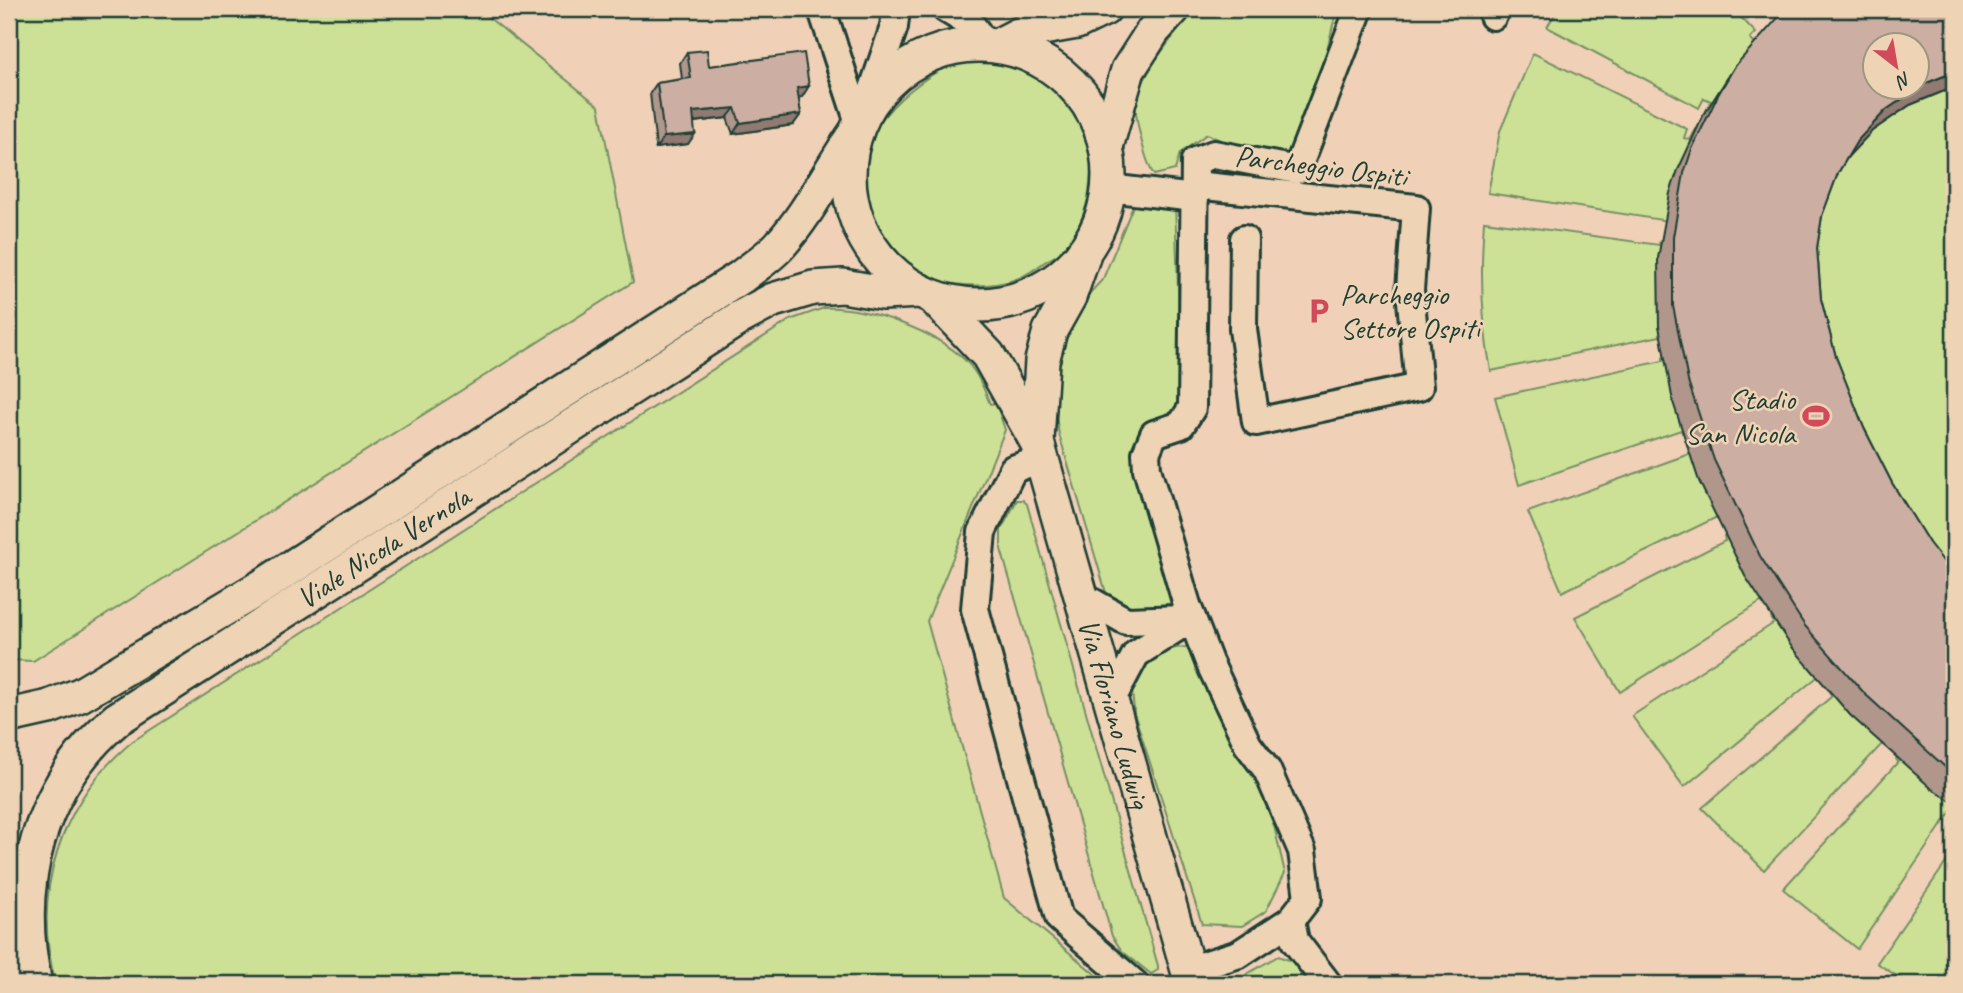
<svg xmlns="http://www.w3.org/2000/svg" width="1963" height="993" font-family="Caveat,sans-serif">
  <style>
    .green { fill: #cce196; stroke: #768f65; stroke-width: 2; fill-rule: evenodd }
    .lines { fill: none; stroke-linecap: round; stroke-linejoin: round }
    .minor-casing { stroke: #1f3d34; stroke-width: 32 }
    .major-casing { stroke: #1f3d34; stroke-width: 38 }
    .minor { stroke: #eed3b5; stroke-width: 26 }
    .major { stroke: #eed3b5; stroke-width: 33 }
    .wall { fill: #b0968b; stroke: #1f3d34; stroke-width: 2 }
    .shaded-wall { fill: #907a71; stroke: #1f3d34; stroke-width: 2 }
    .building { fill: #cdaea2; stroke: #1f3d34; stroke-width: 2; fill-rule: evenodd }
    .labels { text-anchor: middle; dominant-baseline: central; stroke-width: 5; stroke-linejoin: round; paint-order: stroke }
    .street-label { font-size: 30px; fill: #1f3d34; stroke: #eed3b5 }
    .poi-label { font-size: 30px; fill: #1f3d34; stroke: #eed3b5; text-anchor: start }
  </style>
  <rect width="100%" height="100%" fill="#f0d1b7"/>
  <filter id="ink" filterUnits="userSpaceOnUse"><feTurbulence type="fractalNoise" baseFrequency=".0143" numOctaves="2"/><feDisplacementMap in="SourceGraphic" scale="14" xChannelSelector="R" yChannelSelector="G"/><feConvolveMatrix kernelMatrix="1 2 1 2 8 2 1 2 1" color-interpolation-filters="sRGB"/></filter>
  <g filter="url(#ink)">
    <g class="green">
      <path d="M9,9H478L599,106L633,282L33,661L9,660Z"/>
      <path d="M1198,9H1337L1297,170L1273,165L1207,134L1180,153L1175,170L1154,175C1146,163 1134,117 1136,103C1141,74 1177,29 1198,9Z"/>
      <path d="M1558,9H1733L1756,33L1750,39L1756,45L1954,9V807L1857,949L1783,889L1898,762L1896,759L1901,750L1891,741L1881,745L1764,870L1702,808L1832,696L1829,692L1835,686L1825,673L1816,678L1684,787L1632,716L1774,623L1771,618L1778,611L1769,598L1761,602L1620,692L1575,617L1725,541L1724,536L1731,532L1724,517L1715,518L1562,592L1528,512L1689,454L1688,449L1696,443L1692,430L1682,433L1681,430L1519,485L1495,397L1663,361V357L1673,353L1670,336H1660L1491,371C1481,320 1480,273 1484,221L1659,245L1660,240L1672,241L1675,222L1488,193L1500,131L1533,53L1687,129L1684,138L1690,140L1696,129L1707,135L1715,118L1706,111L1711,101L1704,98L1699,108L1547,27ZM1876,46H1918V88H1876Z"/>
      <path d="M998,56C1060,85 1100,117 1089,192C1087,208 1076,237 1064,250C1060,254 1052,258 1046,261C1038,267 1029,274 1019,278C981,293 918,286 891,252C883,241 877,227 870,215C835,152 898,90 951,64C963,58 983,58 998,56Z"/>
      <path d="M1175,203L1182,403L1160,423L1142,432L1180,602L1125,610L1109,603L1059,434L1050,385L1074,310L1103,279L1133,206Z"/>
      <path d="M824,308C866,306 936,331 966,361C978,373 984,389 990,404L996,403L1005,430L927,621L1004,898L1107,984H56C30,893 60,801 133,741L790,320Z"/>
      <path d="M1017,500H1023L1027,504L1158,966V970L1151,974L1122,951L1112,936L1001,549V530Z"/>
      <path d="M1187,647L1198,653L1262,794L1274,826L1285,873L1266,911L1242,926L1202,924L1134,713C1134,703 1130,688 1133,679C1139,656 1167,648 1187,647Z"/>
      <path d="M1954,851V984H1909L1877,963Z"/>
      <path d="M1278,956L1302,965L1317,984H1238L1247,974Z"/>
    </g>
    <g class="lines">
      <defs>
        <g id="minor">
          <path d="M946,9L971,24L986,45"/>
          <path d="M823,13L859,123"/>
          <path d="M1493,16L1496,9"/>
          <path d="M867,107L894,27L896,9"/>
          <path d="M1195,185L1416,208L1410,290L1419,387L1256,422L1243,329L1244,239"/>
          <path d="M1108,188L1195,198"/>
          <path d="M1042,459L1013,469L982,532L975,609L1059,918L1135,984"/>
          <path d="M1080,595L1126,621L1183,619"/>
          <path d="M1111,701L1136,654L1192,618"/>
          <path d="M1188,970L1239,954L1291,920"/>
          <path d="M1328,984L1295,941L1291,920L1308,898L1302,851L1267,770L1248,745L1209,662L1187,605L1147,469L1146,453L1154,434L1181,425L1192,408L1195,161L1214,154L1297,170L1359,9"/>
        </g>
        <g id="major">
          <circle cx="979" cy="175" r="130"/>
          <path d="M997,46L1026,31L1077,22L1104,9"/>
          <path d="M1106,147L1128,70L1153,31L1173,9"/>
          <path id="s1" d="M933,297L988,355L1037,442L1192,984"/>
          <path d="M1037,440L1042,361L1050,331L1069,297L1083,257"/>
          <path d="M9,716L49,707L80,695L261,587L741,277C753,267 768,258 779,246C810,212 830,169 856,132"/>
          <path d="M9,981L10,984"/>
          <path id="s2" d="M35,984C13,886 38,786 117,719L741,317L773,300L813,288L843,286L883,293L919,291"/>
        </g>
      </defs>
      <use href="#minor" class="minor-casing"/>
      <use href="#major" class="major-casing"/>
      <use href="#minor" class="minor"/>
      <use href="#major" class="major"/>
    </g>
    <g class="wall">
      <path d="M1954,9V87L1910,105L1872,131L1849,155L1838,173L1822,216L1817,248L1821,299L1836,357L1864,428L1892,483L1929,543L1954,575V803L1931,788L1850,715L1791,646L1745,576L1699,481L1673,402L1659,326L1658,258L1670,193L1678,170L1703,116L1735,66Z"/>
      <path d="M687,52L709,66L802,97H798L801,114L793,125L733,134L727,118L694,122L688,144L656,148L650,93L657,83L682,79L680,63Z"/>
    </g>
    <g class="shaded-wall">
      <path d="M1954,72V87L1910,105L1872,131L1843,162L1857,141L1886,110L1924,84Z"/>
      <path d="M809,86L802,97L790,99L797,88Z"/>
      <path d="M735,108L727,118L685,123L693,112Z"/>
      <path d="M801,114L793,125L733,134L740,123Z"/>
      <path d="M695,134L688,144L656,148L664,137Z"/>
    </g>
    <g class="building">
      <path d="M1788,9H1954V72L1924,84L1886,110L1857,141L1838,173L1822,216L1817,248L1821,299L1836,357L1864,428L1892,483L1929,543L1954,575V773L1945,767L1865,694L1805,626L1760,556L1714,460L1688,381L1673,306V237L1684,173L1692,149L1718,95L1735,66L1783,12ZM1875,46H1917V88H1875Z"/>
      <path d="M707,50L709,66L804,53L809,86L797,88L801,114L740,123L735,108L693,112L695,134L664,137L657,83L691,78L687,52Z"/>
    </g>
  </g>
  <defs>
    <symbol id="parking-bare" viewBox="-9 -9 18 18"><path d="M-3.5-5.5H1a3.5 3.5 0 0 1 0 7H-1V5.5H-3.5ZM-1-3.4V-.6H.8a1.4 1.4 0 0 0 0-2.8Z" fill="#d1495b" stroke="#eed3b5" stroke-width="2.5" paint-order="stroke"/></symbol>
    <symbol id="stadium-bare" viewBox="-9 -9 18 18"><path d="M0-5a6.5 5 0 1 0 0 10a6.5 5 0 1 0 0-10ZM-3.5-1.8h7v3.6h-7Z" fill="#d1495b" stroke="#eed3b5" stroke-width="2.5" paint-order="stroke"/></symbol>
  </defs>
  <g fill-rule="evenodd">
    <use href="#parking-bare" x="1300" y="292" width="38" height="38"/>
    <use href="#stadium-bare" x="1797" y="397" width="38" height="38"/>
  </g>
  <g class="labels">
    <g class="street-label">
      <text transform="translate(1321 166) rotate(7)">Parcheggio Ospiti</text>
      <text stroke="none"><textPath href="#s2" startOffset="609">Viale Nicola Vernola</textPath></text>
      <text stroke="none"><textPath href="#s1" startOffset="462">Via Floriano Ludwig</textPath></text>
    </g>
    <g class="poi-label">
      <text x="1340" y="294">Parcheggio<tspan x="1340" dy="34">Settore Ospiti</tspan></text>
      <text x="1795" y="399" text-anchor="end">Stadio<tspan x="1795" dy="34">San Nicola</tspan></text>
    </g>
  </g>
  <rect width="1963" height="993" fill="none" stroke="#eed3b5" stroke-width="35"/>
  <rect x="18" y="18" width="1928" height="958" fill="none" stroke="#1f3d34" stroke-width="2.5" filter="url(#ink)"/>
  <g transform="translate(1896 66) rotate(149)"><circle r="33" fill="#eed3b5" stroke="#9b9781" stroke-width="2"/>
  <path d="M0-5L12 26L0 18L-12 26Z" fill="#d1495b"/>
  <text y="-10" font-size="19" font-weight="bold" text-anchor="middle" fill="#1f3d34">N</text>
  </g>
</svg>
